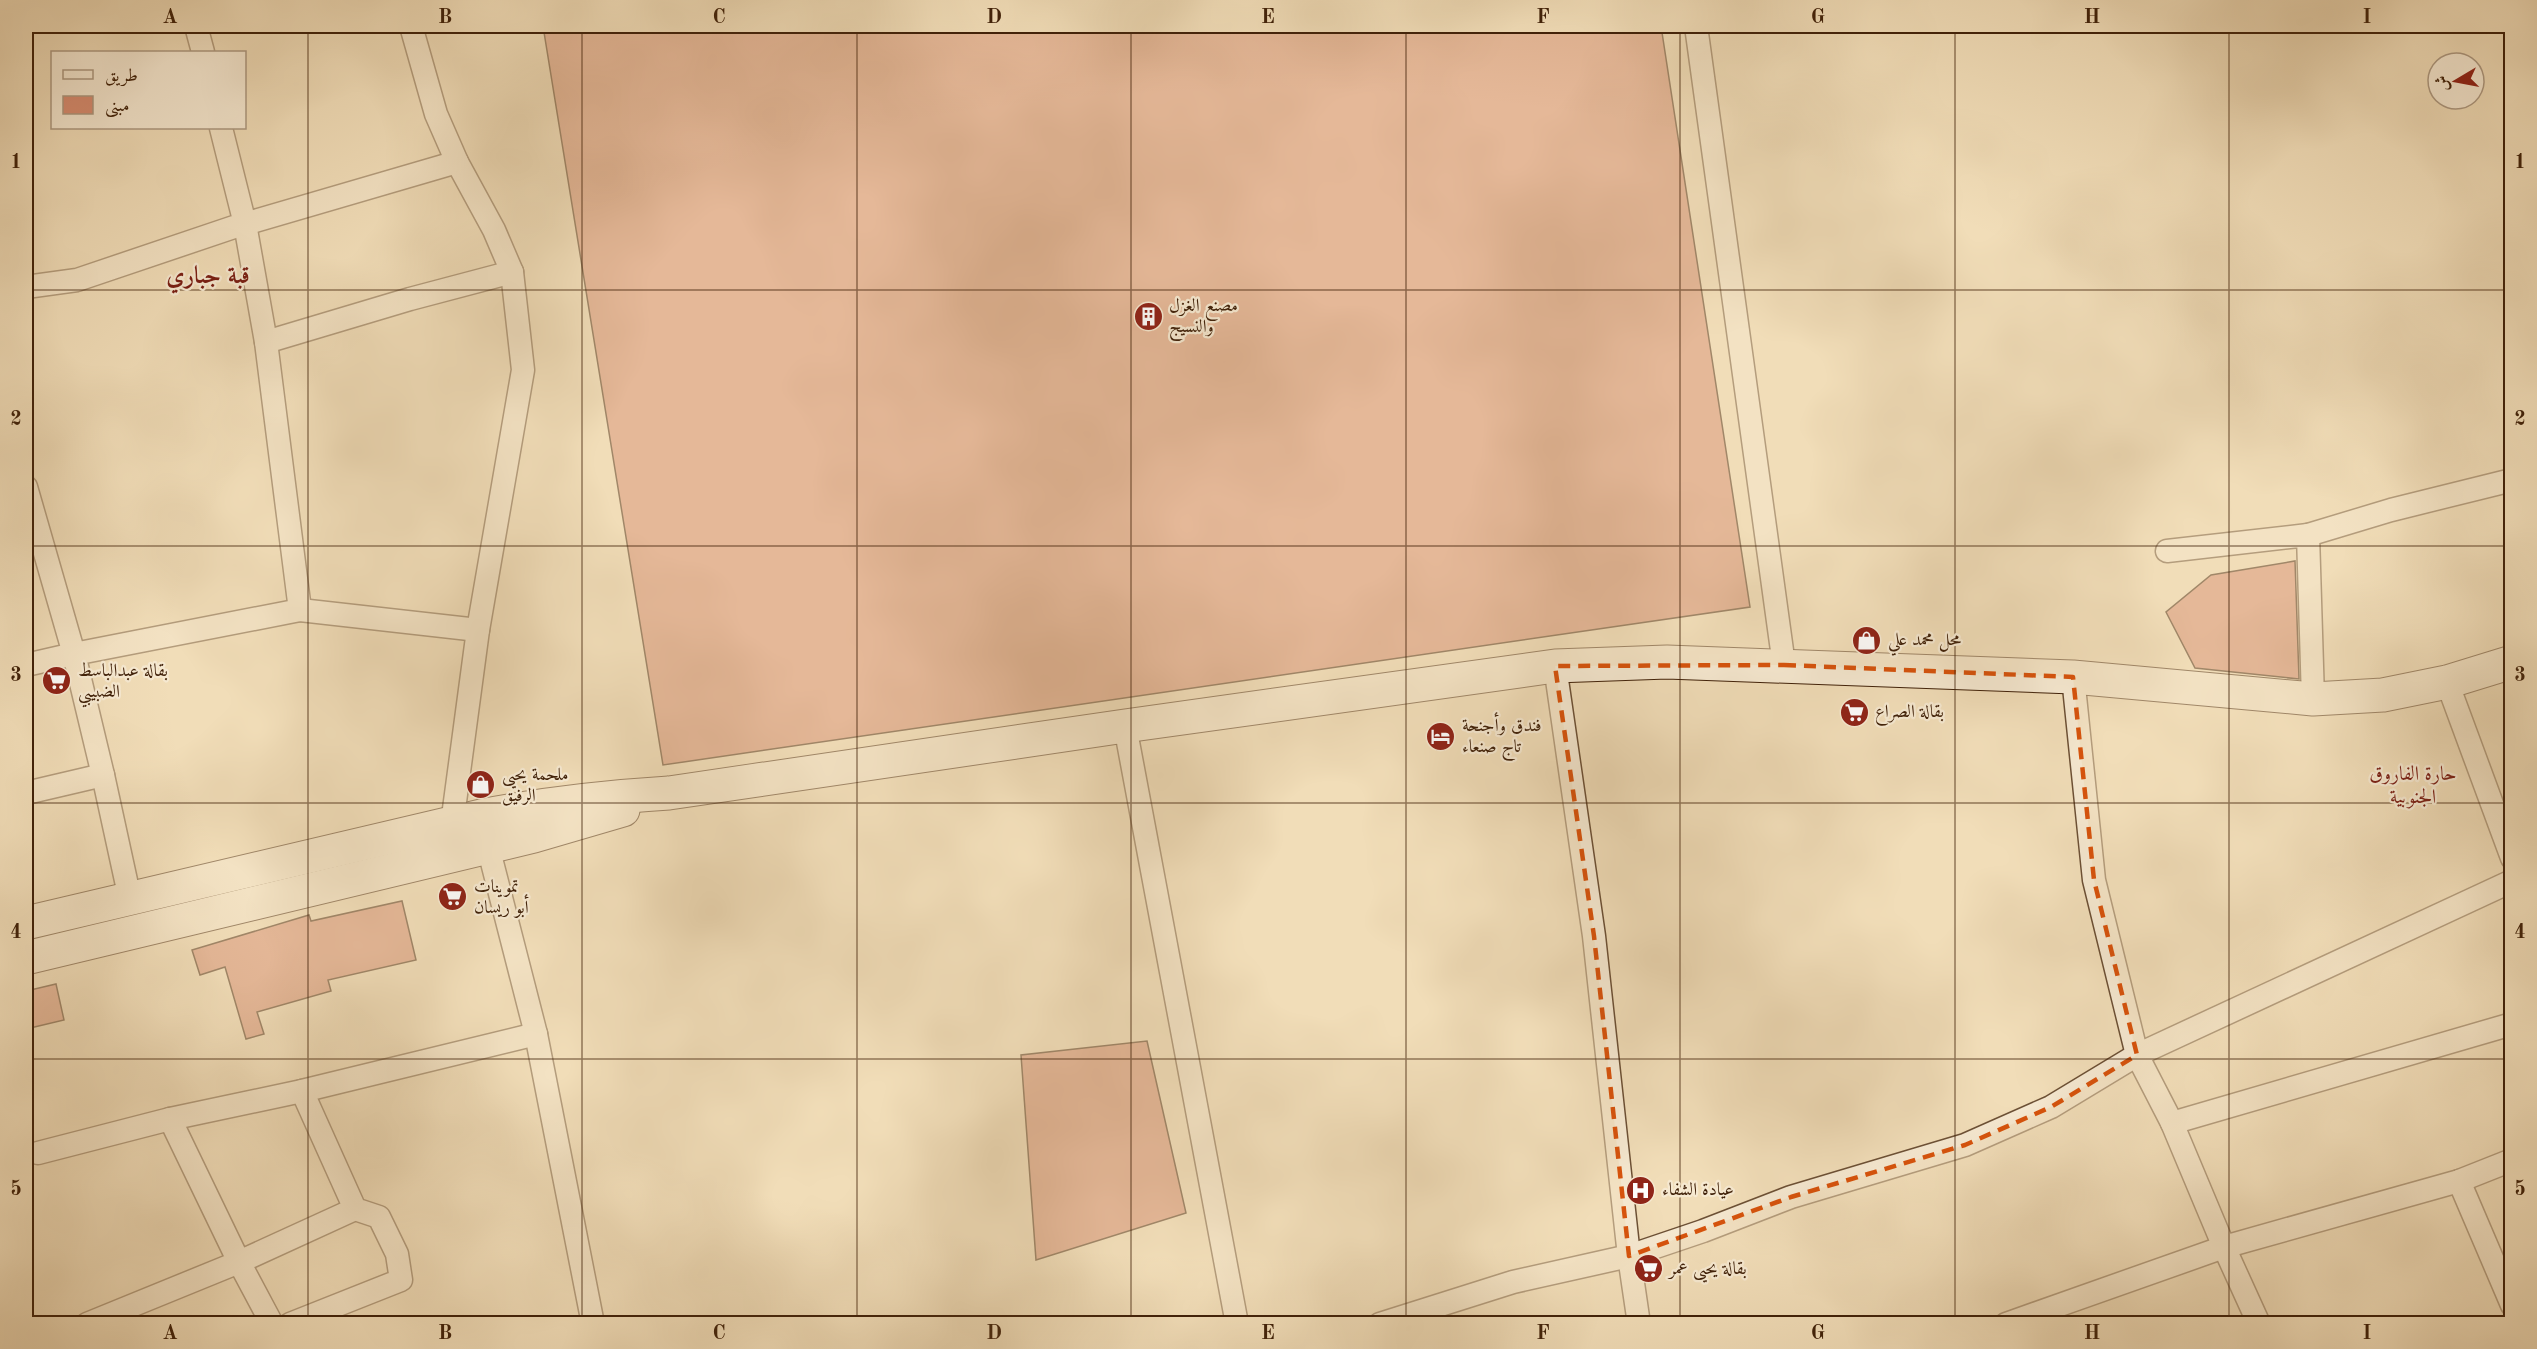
<svg xmlns="http://www.w3.org/2000/svg" width="2537" height="1349" font-family="'Old Standard TT',Amiri,serif">
  <style>
    .building { fill: #d88d72; stroke: #402109; stroke-width: 1.5 }
    .lines { fill: none; stroke-linecap: round; stroke-linejoin: round }
    .street-casing { stroke: #6c5035; stroke-width: 25 }
    .secondary-casing { stroke: #402109; stroke-width: 35 }
    .street { stroke: #f6e9d1; stroke-width: 22 }
    .secondary { stroke: #f6e9d1; stroke-width: 33 }
    .marked { fill: none; stroke: #d7530c; stroke-width: 4.5; stroke-dasharray: 12 8; stroke-linejoin: round }
    .grid { fill: none; stroke: #402109; stroke-width: 1.5; stroke-opacity: 0.55 }
    .labels { text-anchor: middle; dominant-baseline: central; stroke-width: 4.5; stroke-linejoin: round; paint-order: stroke }
    .poi-label { font-size: 18px; fill: #402109; stroke: #f6e9d1; text-anchor: start }
    .neighbourhood-label { font-size: 20px; fill: #7a1f14; stroke: #f6e9d1 }
    .district-label { font-size: 24px; font-weight: bold; fill: #7a1f14; stroke: #f6e9d1 }
    .neatline { fill: none; stroke: #402109; stroke-width: 2 }
    .grid-label { font-size: 20px; text-anchor: middle; font-weight: bold; fill: #402109 }
  </style>
  <rect width="100%" height="100%" fill="#f1ddb8"/>
  <filter id="stains"><feTurbulence type="fractalNoise" baseFrequency=".00333" numOctaves="4"/><feColorMatrix values="0 0 0 0 .2 0 0 0 0 .09 0 0 0 0 .02 0 0 0 .5 -.17"/></filter>
  <radialGradient id="worn" r=".72"><stop offset=".6" stop-color="#630" stop-opacity="0"/><stop offset="1" stop-color="#630" stop-opacity=".3"/></radialGradient>
  <g class="building">
    <path d="M543,26H1661L1750,607L663,765Z"/>
    <path d="M2295,561L2299,679L2195,668L2166,612L2211,575Z"/>
    <path d="M402,901L416,960L328,980L331,991L257,1012L264,1034L246,1039L225,967L200,975L192,950L309,915L311,921Z"/>
    <path d="M56,984L64,1020L26,1029V991Z"/>
    <path d="M1147,1041L1186,1213L1036,1260L1021,1055Z"/>
  </g>
  <g class="lines">
    <defs>
      <g id="street">
        <path d="M196,26L203,52"/>
        <path d="M411,26L436,114L457,162L494,230L512,272L523,370L478,630L452,824"/>
        <path d="M1696,26L1784,665"/>
        <path d="M26,287L77,280L234,227L457,162"/>
        <path d="M266,342L410,299L512,272"/>
        <path d="M26,487L74,654L103,775L130,899"/>
        <path d="M2308,535L2391,510L2512,480"/>
        <path d="M2167,551L2308,535L2313,699"/>
        <path d="M300,610L478,630"/>
        <path d="M26,665L74,654L300,610L266,342L245,224L221,128"/>
        <path d="M1555,666L1594,936L1629,1256L1639,1324"/>
        <path d="M2073,677L2094,880L2137,1055L2172,1123L2224,1247L2259,1324"/>
        <path d="M2447,682L2512,858"/>
        <path d="M1125,726L1237,1324"/>
        <path d="M26,793L103,775"/>
        <path d="M485,835L536,1034L593,1324"/>
        <path d="M170,1119L239,1262L272,1324"/>
        <path d="M2172,1123L2512,1024"/>
        <path d="M38,1153L170,1119L302,1091L536,1034"/>
        <path d="M2459,1181L2512,1305"/>
        <path d="M87,1324L239,1262L355,1209"/>
        <path d="M290,1324L401,1280L397,1254L379,1217L355,1209L302,1091"/>
        <path d="M1380,1324L1513,1282L1629,1256L1703,1231L1791,1197L1965,1145L2051,1107L2137,1055L2512,881"/>
        <path d="M2006,1324L2224,1247L2459,1181L2512,1160"/>
      </g>
      <g id="secondary">
        <path d="M26,923L481,816C543,804 605,797 669,793L1125,726L1555,666L1667,662L2073,677L2313,699L2383,695L2447,682L2512,662"/>
        <path d="M26,958L534,836L623,810"/>
      </g>
    </defs>
    <use href="#street" class="street-casing"/>
    <use href="#secondary" class="secondary-casing"/>
    <use href="#street" class="street"/>
    <use href="#secondary" class="secondary"/>
  </g>
  <path d="M0 0H2537V1349H0ZM1784,665L2073,677L2094,880L2137,1055L2051,1107L1965,1145L1791,1197L1629,1256L1594,936L1555,666Z" fill="#f1ddb8" fill-opacity=".55" fill-rule="evenodd"/>
  <path class="marked" d="M1784,665L2073,677L2094,880L2137,1055L2051,1107L1965,1145L1791,1197L1629,1256L1594,936L1555,666Z"/>
  <path class="grid" d="M308,26V1324M582,26V1324M857,26V1324M1131,26V1324M1406,26V1324M1680,26V1324M1955,26V1324M2229,26V1324M26,290H2512M26,546H2512M26,803H2512M26,1059H2512"/>
  <defs>
    <symbol id="building-disc" viewBox="-11 -11 22 22"><circle r="9.5" fill="#8f2418" stroke="#f6e9d1"/><path d="M-4-6H4V6H1V3H-1V6H-4ZM-2.5-4.3h1.7v1.8h-1.7ZM.8-4.3h1.7v1.8H.8ZM-2.5-1h1.7V.8h-1.7ZM.8-1h1.7V.8H.8Z" fill="#fff"/></symbol>
    <symbol id="shop-disc" viewBox="-11 -11 22 22"><circle r="9.5" fill="#8f2418" stroke="#f6e9d1"/><path d="M-5-2.5h2.3a2.7 3.5 0 0 1 5.4 0H5L5.5 6h-11ZM-1.5-2.5h3a1.5 2.3 0 0 0-3 0Z" fill="#fff"/></symbol>
    <symbol id="supermarket-disc" viewBox="-11 -11 22 22"><circle r="9.5" fill="#8f2418" stroke="#f6e9d1"/><path d="M-6-5.5h2.5l.6 2H6L4.5 2H-2.5L-4.4-4H-6ZM-1.5 3.2a1.3 1.3 0 1 0 .1 0ZM3 3.2a1.3 1.3 0 1 0 .1 0Z" fill="#fff"/></symbol>
    <symbol id="hotel-disc" viewBox="-11 -11 22 22"><circle r="9.5" fill="#8f2418" stroke="#f6e9d1"/><path d="M-6-4.5h1.5V1H6V5H4.5V3h-9V5H-6ZM-4 0a1.8 1.8 0 1 1 3.6 0ZM.5 0V-2.5h3Q6-2.5 6 0Z" fill="#fff"/></symbol>
    <symbol id="hospital-disc" viewBox="-11 -11 22 22"><circle r="9.5" fill="#8f2418" stroke="#f6e9d1"/><path d="M-5-5h3v3.5h4V-5h3V5h-3V1.5h-4V5h-3Z" fill="#fff"/></symbol>
  </defs>
  <g fill-rule="evenodd">
    <use href="#building-disc" x="1132" y="300" width="33" height="33"/>
    <use href="#shop-disc" x="1850" y="624" width="33" height="33"/>
    <use href="#supermarket-disc" x="40" y="664" width="33" height="33"/>
    <use href="#supermarket-disc" x="1838" y="696" width="33" height="33"/>
    <use href="#hotel-disc" x="1424" y="720" width="33" height="33"/>
    <use href="#shop-disc" x="464" y="768" width="33" height="33"/>
    <use href="#supermarket-disc" x="436" y="880" width="33" height="33"/>
    <use href="#hospital-disc" x="1624" y="1174" width="33" height="33"/>
    <use href="#supermarket-disc" x="1632" y="1252" width="33" height="33"/>
  </g>
  <g class="labels">
    <g class="poi-label">
      <text x="1169" y="306">مصنع الغزل<tspan x="1169" dy="21">والنسيج</tspan></text>
      <text x="1888" y="640">محل محمد علي</text>
      <text x="78" y="671">بقالة عبدالباسط<tspan x="78" dy="21">الضبيبي</tspan></text>
      <text x="1875" y="712">بقالة الصراع</text>
      <text x="1462" y="726">فندق وأجنحة<tspan x="1462" dy="21">تاج صنعاء</tspan></text>
      <text x="502" y="775">ملحمة يحيى<tspan x="502" dy="21">الرفيق</tspan></text>
      <text x="474" y="887">تموينات<tspan x="474" dy="21">أبو ريسان</tspan></text>
      <text x="1662" y="1190">عيادة الشفاء</text>
      <text x="1669" y="1269">بقالة يحيى عمر</text>
    </g>
    <g class="neighbourhood-label">
      <text x="2413" y="775">حارة الفاروق<tspan x="2413" dy="23">الجنوبية</tspan></text>
    </g>
    <g class="district-label">
      <text x="208" y="277">قبة جباري</text>
    </g>
  </g>
  <rect width="2537" height="1349" fill="none" stroke="#f1ddb8" stroke-width="66"/>
  <rect x="51" y="51" width="195" height="78" fill="#f6e9d1" stroke="#ad9981" stroke-width="1.5"/>
  <rect x="63" y="70" width="30" height="9" fill="#f6e9d1" stroke="#ad9981" stroke-width="1.5"/>
  <text x="105" y="81" font-size="18" fill="#402109">طريق</text>
  <rect x="63" y="96" width="30" height="18" fill="#d88d72" stroke="#ad9981" stroke-width="1.5"/>
  <text x="105" y="111" font-size="18" fill="#402109">مبنى</text>
  <g transform="translate(2456 81) rotate(260)"><circle r="28" fill="#f6e9d1" stroke="#ad9981" stroke-width="1.5"/>
  <path d="M0-4.5L10 22L0 15L-10 22Z" fill="#8f2418"/>
  <text y="-9" font-size="16" font-weight="bold" text-anchor="middle" fill="#402109">ش</text>
  </g>
  <rect x="33" y="33" width="2471" height="1283" class="neatline"/>
  <g class="grid-label">
    <text x="170" y="23">A</text>
    <text x="445" y="23">B</text>
    <text x="719" y="23">C</text>
    <text x="994" y="23">D</text>
    <text x="1268" y="23">E</text>
    <text x="1543" y="23">F</text>
    <text x="1818" y="23">G</text>
    <text x="2092" y="23">H</text>
    <text x="2367" y="23">I</text>
    <text x="16" y="168">1</text>
    <text x="2520" y="168">1</text>
    <text x="16" y="425">2</text>
    <text x="2520" y="425">2</text>
    <text x="16" y="681">3</text>
    <text x="2520" y="681">3</text>
    <text x="16" y="938">4</text>
    <text x="2520" y="938">4</text>
    <text x="16" y="1195">5</text>
    <text x="2520" y="1195">5</text>
    <text x="170" y="1339">A</text>
    <text x="445" y="1339">B</text>
    <text x="719" y="1339">C</text>
    <text x="994" y="1339">D</text>
    <text x="1268" y="1339">E</text>
    <text x="1543" y="1339">F</text>
    <text x="1818" y="1339">G</text>
    <text x="2092" y="1339">H</text>
    <text x="2367" y="1339">I</text>
  </g>
  <rect width="100%" height="100%" filter="url(#stains)"/>
  <rect width="100%" height="100%" fill="url(#worn)"/>
</svg>
